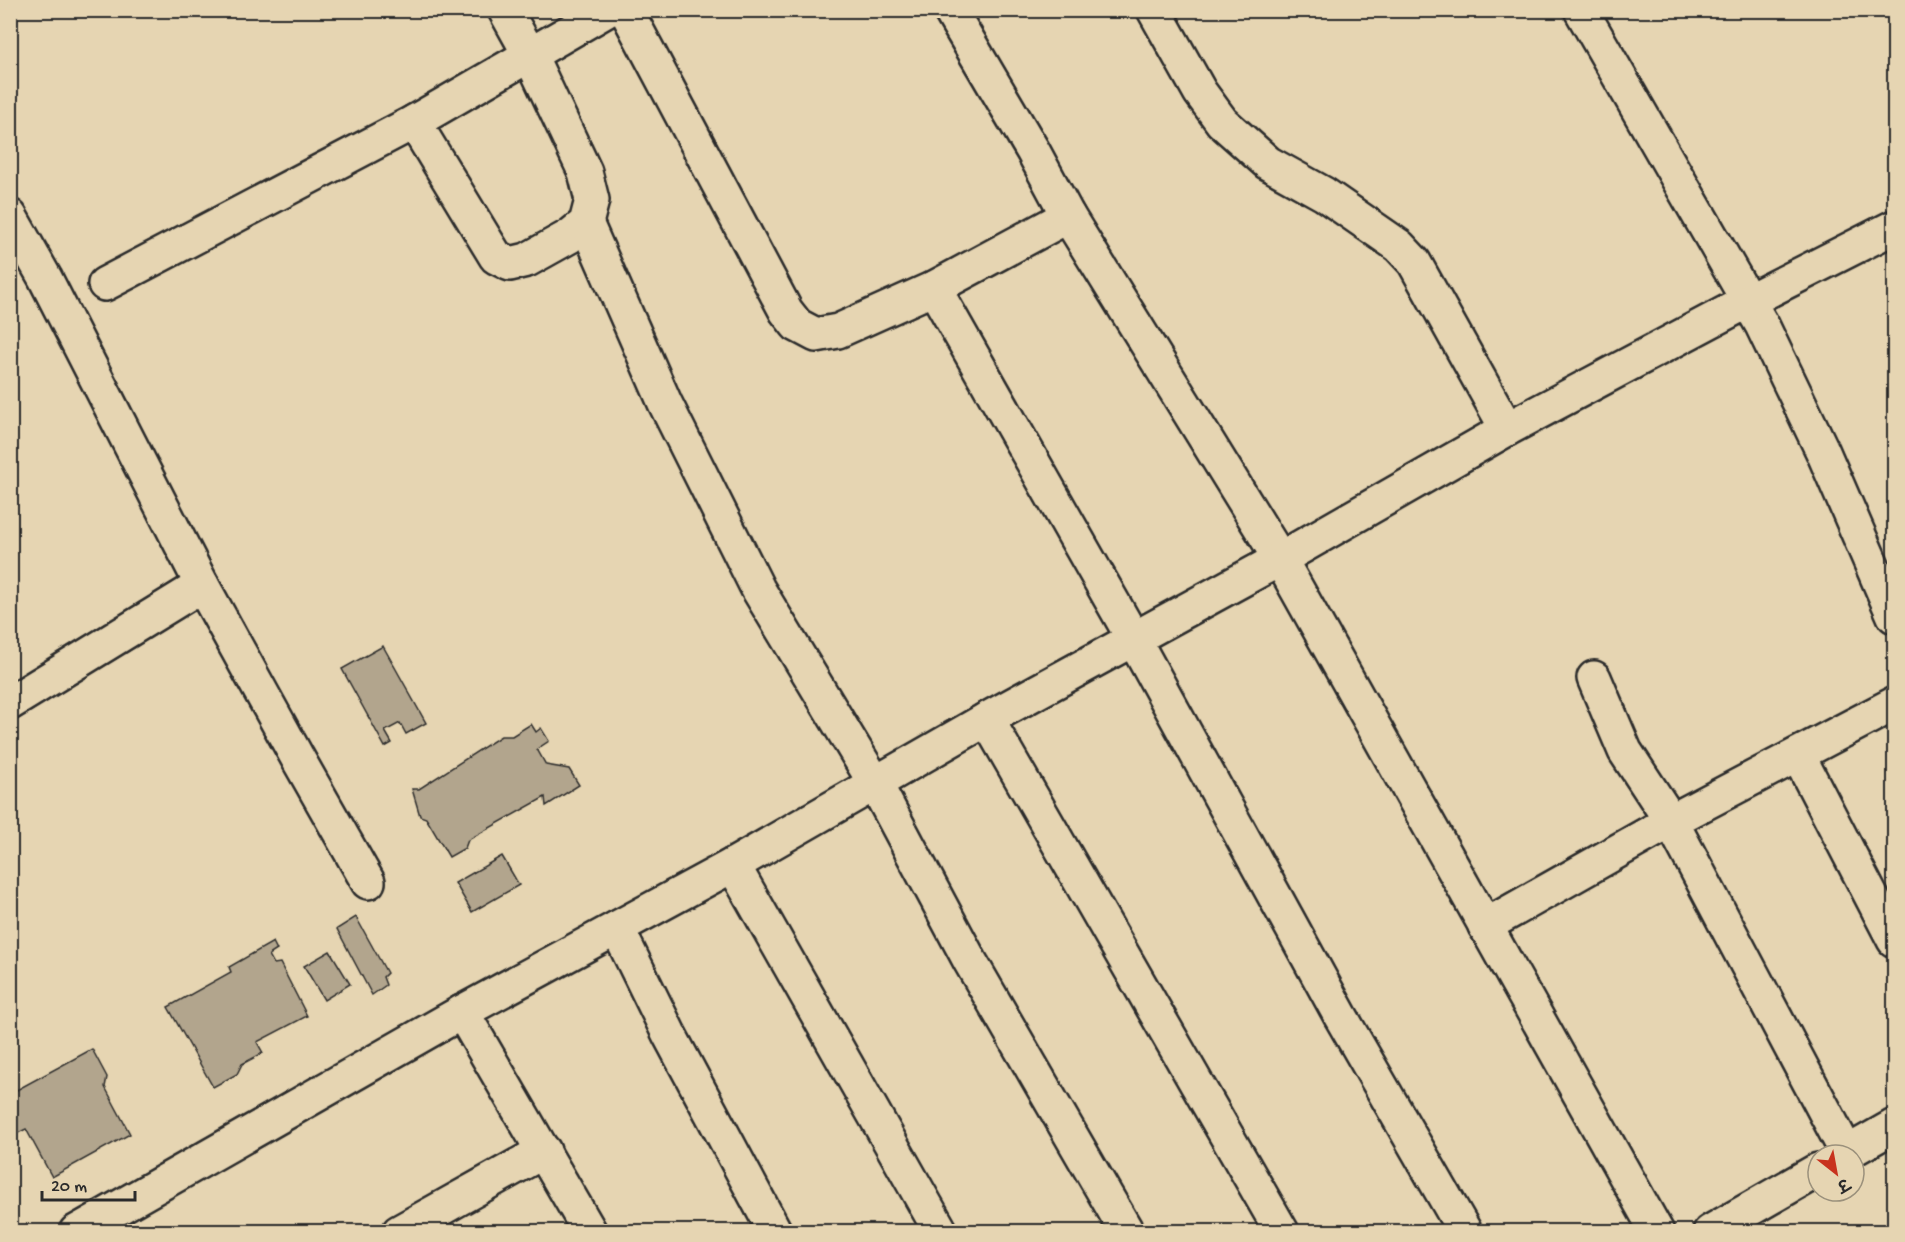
<svg xmlns="http://www.w3.org/2000/svg" width="1905" height="1242" font-family="'Gochi Hand','Playpen Sans Deva',sans-serif">
  <style>
    .building { fill: #b2a58d; stroke: #2b2b2b; stroke-width: 1.5 }
    .lines { fill: none; stroke-linecap: round; stroke-linejoin: round }
    .minor-casing { stroke: #2b2b2b; stroke-width: 38 }
    .minor { stroke: #e6d5b2; stroke-width: 33 }
  </style>
  <rect width="100%" height="100%" fill="#e6d5b2"/>
  <filter id="ink" filterUnits="userSpaceOnUse"><feTurbulence type="fractalNoise" baseFrequency=".0167" numOctaves="2"/><feDisplacementMap in="SourceGraphic" scale="12" xChannelSelector="R" yChannelSelector="G"/><feConvolveMatrix kernelMatrix="1 2 1 2 8 2 1 2 1" color-interpolation-filters="sRGB"/></filter>
  <g filter="url(#ink)">
    <g class="building">
      <path d="M383,646L426,723L406,734L400,723L385,731L392,743L385,747L342,669Z"/>
      <path d="M531,724L536,732L541,728L549,741L537,749L546,765L569,769L579,785L546,806L545,797L468,840L465,848L449,857L426,818L420,816L412,789H419L501,736H512Z"/>
      <path d="M502,856L519,885L472,912L455,883Z"/>
      <path d="M356,917L387,973L383,977L386,985L372,995L337,929Z"/>
      <path d="M273,942L277,950L269,955L274,964L280,963L307,1016L257,1042L263,1053L242,1064L237,1074L213,1087L168,1007L231,972L229,967Z"/>
      <path d="M330,951L350,984L324,1000L304,966Z"/>
      <path d="M92,1049L107,1077L105,1087L130,1134L52,1177L26,1129L10,1137V1101L14,1098L11,1093Z"/>
    </g>
    <g class="lines">
      <defs>
        <g id="minor">
          <path d="M626,10L786,311L797,325L816,335L838,331L934,288L1068,216"/>
          <path d="M950,10L1033,151L1068,216L1280,559L1657,1232"/>
          <path d="M1154,10L1200,92L1222,122L1268,163L1324,194L1399,246L1414,262L1507,429"/>
          <path d="M1581,10L1762,325L1823,452L1894,616"/>
          <path d="M414,122L496,257L510,264L527,260L570,236L586,223L592,200L585,172L530,55L505,10"/>
          <path d="M10,216L45,278L202,585L10,703"/>
          <path d="M586,223L665,403L758,589L875,783L970,961L1127,1232"/>
          <path d="M105,284L414,122L607,10"/>
          <path d="M934,288L1133,638L1340,1015L1465,1232"/>
          <path d="M202,585L297,757L368,882"/>
          <path d="M1594,678L1625,751L1671,821L1847,1153"/>
          <path d="M987,719L1282,1232"/>
          <path d="M1798,755L1894,940"/>
          <path d="M733,865L941,1232"/>
          <path d="M1485,926L1671,821L1894,704"/>
          <path d="M617,928L669,1034L775,1232"/>
          <path d="M462,1012L590,1232"/>
          <path d="M1843,1155L1894,1126"/>
          <path d="M76,1232L462,1012L733,865L987,719L1280,559L1507,429L1748,301L1894,227"/>
          <path d="M399,1232L544,1151"/>
          <path d="M1710,1232L1818,1170"/>
        </g>
      </defs>
      <use href="#minor" class="minor-casing"/>
      <use href="#minor" class="minor"/>
    </g>
  </g>
  <rect width="1905" height="1242" fill="none" stroke="#e6d5b2" stroke-width="36"/>
  <rect x="18" y="18" width="1869" height="1206" fill="none" stroke="#2b2b2b" stroke-width="2" filter="url(#ink)"/>
  <g transform="translate(1836 1173) rotate(149)"><circle r="28" fill="#e6d5b2" stroke="#9b917c" stroke-width="1.5"/>
  <path d="M0-4.5L10 22L0 15L-10 22Z" fill="#c8321e"/>
  <text y="-9" font-size="16" font-weight="bold" text-anchor="middle" fill="#2b2b2b">उ</text>
  </g>
  <path d="M42 1191v9h93v-9" fill="none" stroke="#2b2b2b" stroke-width="3"/>
  <text x="51" y="1191" font-size="18" fill="#2b2b2b" stroke="#e6d5b2" stroke-width="4.5" paint-order="stroke">20 m</text>
</svg>
